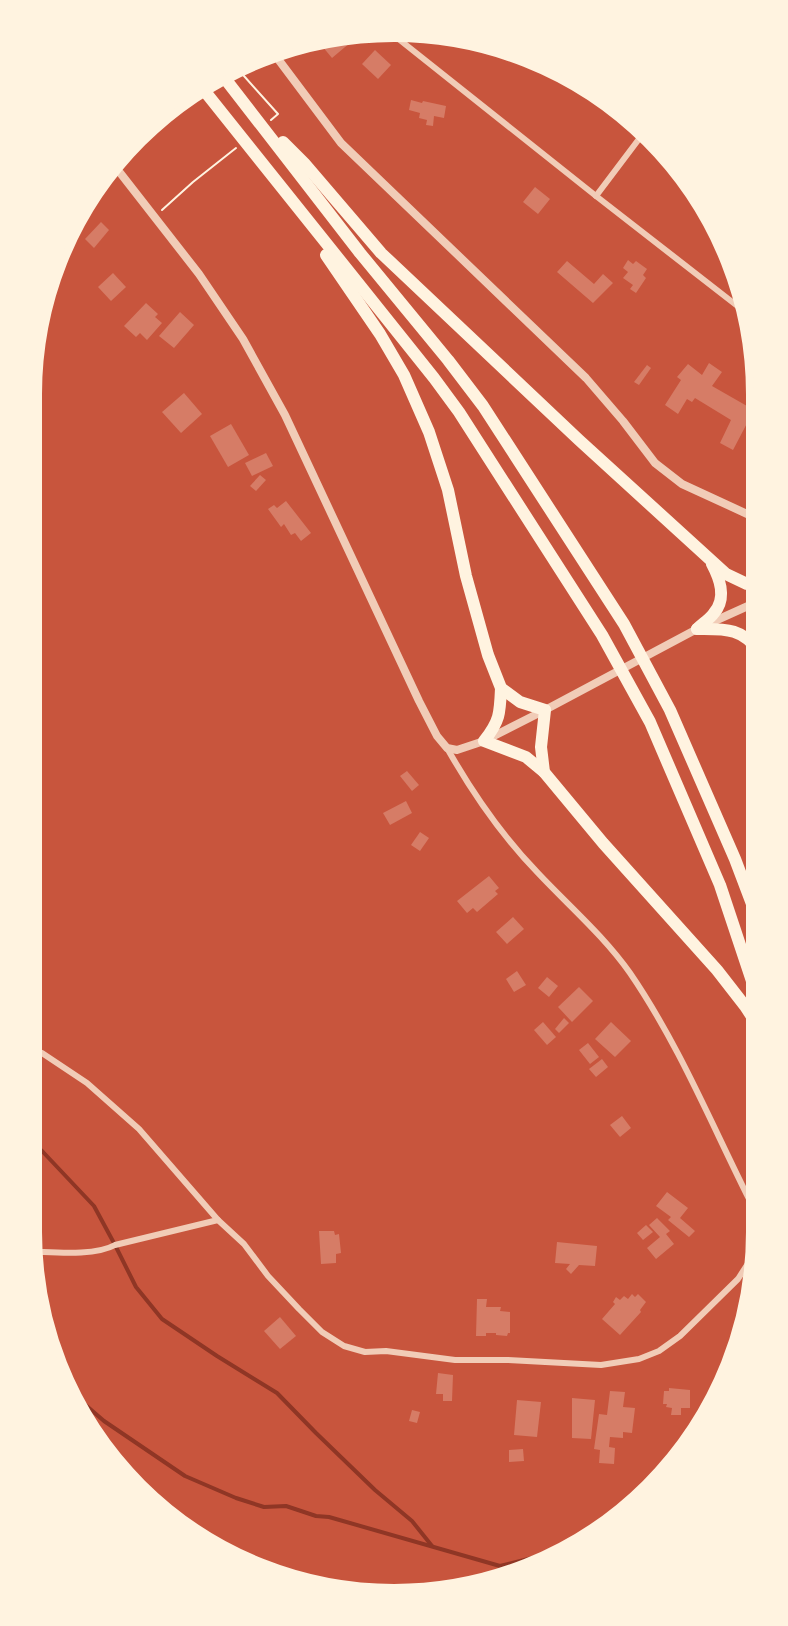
<svg xmlns="http://www.w3.org/2000/svg" width="788" height="1626" font-family="'PT Serif',serif">
  <style>
    .lines { fill: none; stroke-linecap: round; stroke-linejoin: round }
    .stream { stroke: #8f3625; stroke-width: 4 }
    .building { fill: #d67c66 }
    .path { stroke: #fff3e0; stroke-width: 2 }
    .minor { stroke: #f1ccb7; stroke-width: 6 }
    .tertiary { stroke: #f1ccb7; stroke-width: 8 }
    .motorway { stroke: #fff3e0; stroke-width: 12 }
    .rim { fill: none; stroke: #fff3e0; stroke-width: 8 }
  </style>
  <rect width="100%" height="100%" fill="#c8553d"/>
  <g class="lines">
    <g class="stream">
      <path d="M27,1137L43,1152L94,1206L115,1245L136,1287L162,1319L217,1356L277,1393L316,1433L375,1490L412,1521L432,1546"/>
      <path d="M67,1389L104,1421L185,1476L236,1498L264,1507L286,1506L316,1516L329,1517L500,1566L540,1556L556,1561"/>
    </g>
  </g>
  <g class="building">
    <path d="M356,35L357,37L332,58L322,46L330,40Z"/>
    <path d="M375,50L391,65L378,79L362,64Z"/>
    <path d="M411,100L422,103L423,101L446,106L444,118L434,116L433,126L426,125L427,120L419,118L420,113L409,110Z"/>
    <path d="M665,154L681,167L676,173L660,161Z"/>
    <path d="M535,187L550,199L538,214L523,202Z"/>
    <path d="M101,222L109,230L94,248L85,239Z"/>
    <path d="M628,260L633,264L636,261L647,269L643,275L646,278L636,293L630,289L633,285L623,278L628,272L623,268Z"/>
    <path d="M567,261L594,284L603,274L613,283L593,303L557,272Z"/>
    <path d="M113,273L126,287L111,301L98,287Z"/>
    <path d="M146,303L158,314L155,317L162,323L147,340L140,333L136,337L124,326Z"/>
    <path d="M180,312L194,325L174,348L159,336Z"/>
    <path d="M709,363L722,372L712,386L754,410L733,450L720,443L731,420L695,398L692,402L687,399L678,414L665,405L681,380L677,377L688,364L702,375Z"/>
    <path d="M647,365L651,368L639,385L634,382Z"/>
    <path d="M184,393L202,414L181,433L162,412Z"/>
    <path d="M231,424L249,455L228,467L210,436Z"/>
    <path d="M266,453L273,466L252,476L245,463Z"/>
    <path d="M260,475L266,480L256,491L250,486Z"/>
    <path d="M286,501L311,533L301,541L295,533L291,535L284,524L281,527L268,509L274,505L277,508Z"/>
    <path d="M407,771L419,785L412,791L400,776Z"/>
    <path d="M406,801L412,813L390,825L383,813Z"/>
    <path d="M420,832L429,838L420,851L411,845Z"/>
    <path d="M489,876L499,888L495,891L498,894L477,912L473,908L467,913L457,901Z"/>
    <path d="M513,917L524,929L507,944L496,932Z"/>
    <path d="M517,971L526,985L514,992L506,979Z"/>
    <path d="M547,977L558,986L549,997L538,988Z"/>
    <path d="M579,987L593,1001L572,1022L558,1007Z"/>
    <path d="M564,1018L569,1023L559,1033L555,1029Z"/>
    <path d="M543,1022L556,1037L547,1045L534,1030Z"/>
    <path d="M611,1022L631,1041L615,1057L595,1039Z"/>
    <path d="M588,1043L599,1057L590,1064L579,1050Z"/>
    <path d="M602,1059L608,1067L596,1077L589,1069Z"/>
    <path d="M622,1116L631,1128L620,1137L610,1125Z"/>
    <path d="M667,1192L688,1208L680,1218L695,1231L689,1237L668,1220L671,1217L656,1206Z"/>
    <path d="M657,1218L670,1231L666,1234L674,1244L656,1259L647,1248L660,1237L649,1225Z"/>
    <path d="M646,1225L653,1232L643,1240L637,1233Z"/>
    <path d="M319,1231H334L335,1235L339,1234L341,1253L336,1254V1263L321,1264Z"/>
    <path d="M557,1242L597,1246L595,1266L579,1265L571,1274L566,1269L570,1264L555,1263Z"/>
    <path d="M632,1294L635,1297L638,1294L646,1302L640,1310L641,1312L620,1335L602,1319L615,1304L613,1302L616,1297L620,1300L624,1296L628,1299Z"/>
    <path d="M477,1299H487L486,1307H501L500,1311L510,1312V1333H508L507,1336L496,1335V1333H486V1336H476Z"/>
    <path d="M280,1317L296,1336L280,1349L264,1331Z"/>
    <path d="M438,1373L453,1375L452,1401H443V1394H436Z"/>
    <path d="M669,1388L690,1390V1408H681V1415H671L672,1408L666,1407L667,1404H663L664,1391H669Z"/>
    <path d="M610,1391L625,1392L623,1407L635,1408L632,1433L623,1432V1438L610,1437L609,1447L615,1448L614,1464L599,1463L600,1450L594,1449L599,1414L607,1415Z"/>
    <path d="M572,1398L595,1400L591,1439L572,1438Z"/>
    <path d="M517,1400L541,1402L537,1437L514,1435Z"/>
    <path d="M412,1410L420,1412L417,1423L409,1421Z"/>
    <path d="M523,1449L524,1461L509,1462V1450Z"/>
  </g>
  <g class="lines">
    <g class="path">
      <path d="M236,67L278,114L271,120"/>
      <path d="M162,210L193,182L236,148"/>
    </g>
    <g class="minor">
      <path d="M386,29L596,196L749,315"/>
      <path d="M596,196L645,131"/>
      <path d="M27,1047L42,1053L87,1083L139,1129L218,1220L244,1244L268,1276L299,1309L322,1332L344,1346L365,1352L386,1351L455,1360H508L601,1365L639,1359L659,1351L680,1336L738,1279L756,1251L759,1240L757,1222L749,1199C711,1123 678,1043 630,973C604,936 569,906 538,873C501,835 473,794 447,748"/>
      <path d="M32,1262L41,1252C63,1253 97,1255 115,1245L218,1220"/>
    </g>
    <g class="tertiary">
      <path d="M272,51L341,143L586,378L623,421L655,463L682,484L758,519"/>
      <path d="M114,165L199,274L243,339L285,415L419,701L437,736L447,748L457,750L484,741L545,710L697,629L759,601"/>
    </g>
    <g class="motorway">
      <path d="M223,76L360,253L448,360L483,406L624,624L670,710L735,859L760,925"/>
      <path d="M203,89L434,378L459,412L602,635L650,722L720,885L760,1005"/>
      <path d="M283,142L304,163L381,253L579,440L726,574L747,584L759,587"/>
      <path d="M326,255L380,334L404,375L429,432L448,490L466,576L488,655L501,688L520,702L545,710L541,747L544,772L603,843L717,970L745,1006L760,1029"/>
      <path d="M697,629C702,624 710,619 714,613C727,598 720,579 712,564"/>
      <path d="M697,629C723,629 743,627 759,652"/>
      <path d="M501,688C500,713 500,721 484,741L526,757L544,772"/>
    </g>
  </g>
  <path d="M0 0H788V1626H0ZM394 38H394A356 356 0 0 1 750 394V1232A356 356 0 0 1 394 1588H394A356 356 0 0 1 38 1232V394A356 356 0 0 1 394 38Z" fill="#fff3e0" fill-rule="evenodd"/>
  <path class="rim" d="M394 38H394A356 356 0 0 1 750 394V1232A356 356 0 0 1 394 1588H394A356 356 0 0 1 38 1232V394A356 356 0 0 1 394 38Z"/>
</svg>
